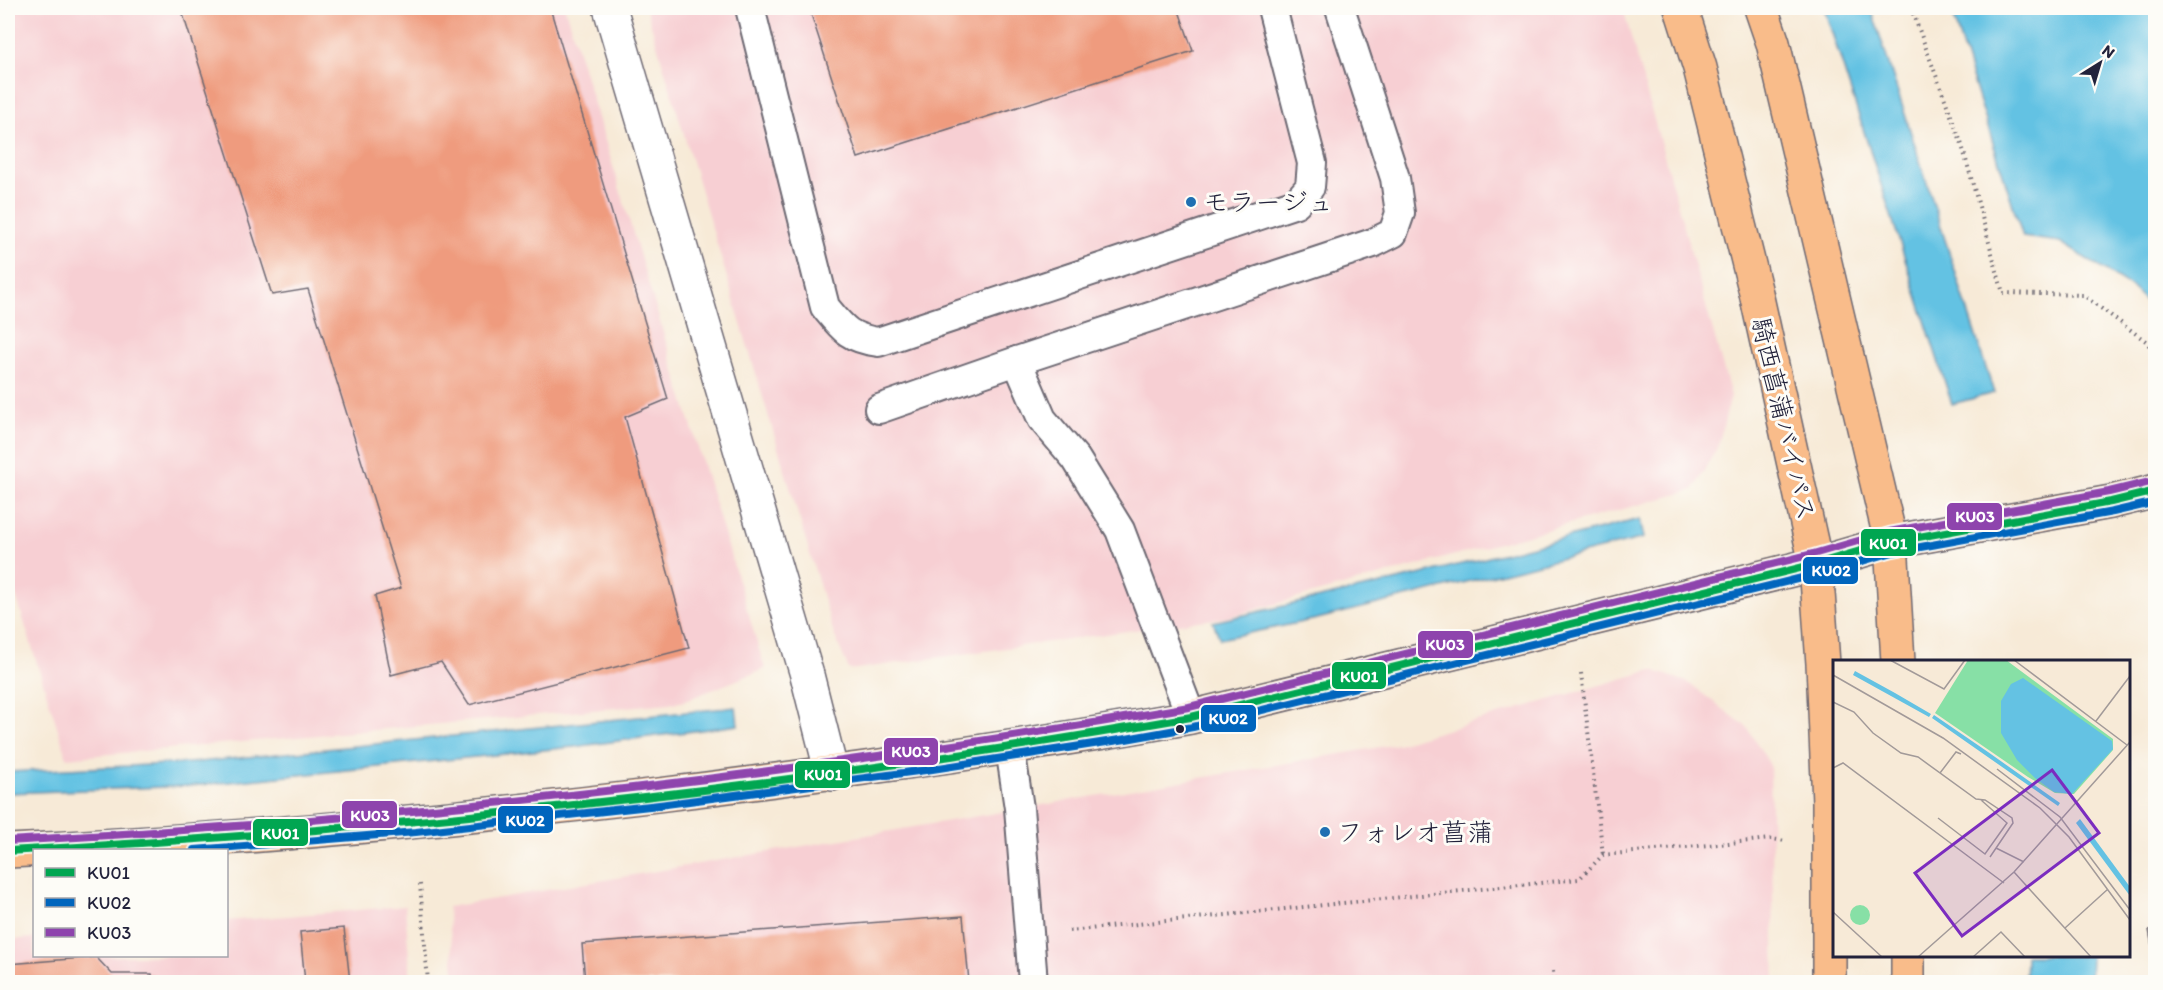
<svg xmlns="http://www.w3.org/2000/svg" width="2163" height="990" font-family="Itim,'Klee One',sans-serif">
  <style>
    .built { fill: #f7cfd3 }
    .water { fill: #64c2e3; stroke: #43728f; stroke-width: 1.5 }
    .building { fill: #ef9b7e }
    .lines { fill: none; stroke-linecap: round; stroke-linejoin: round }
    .service-casing { stroke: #6d6872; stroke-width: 32 }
    .tertiary-casing { stroke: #6d6872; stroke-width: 36 }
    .primary-casing { stroke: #6d6872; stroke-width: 36 }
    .trunk-casing { stroke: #6d6872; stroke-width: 36 }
    .path { stroke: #6d6872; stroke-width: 4; stroke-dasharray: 1.5 4.5; stroke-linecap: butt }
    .service { stroke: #fff; stroke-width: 28 }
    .tertiary { stroke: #fff; stroke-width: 33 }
    .primary { stroke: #f9bc8a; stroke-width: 33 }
    .trunk { stroke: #f9bc8a; stroke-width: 33 }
    .bus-1-casing { stroke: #fdfcf7; stroke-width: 12 }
    .bus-2-casing { stroke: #fdfcf7; stroke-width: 12 }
    .bus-3-casing { stroke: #fdfcf7; stroke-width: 12 }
    .bus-1 { stroke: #00a651; stroke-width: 8 }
    .bus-2 { stroke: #0065bd; stroke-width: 8 }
    .bus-3 { stroke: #8e44ad; stroke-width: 8 }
    .poi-dot { fill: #1f6fb2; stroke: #fdfcf7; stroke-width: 2 }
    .bus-dot { fill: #22223b; stroke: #fdfcf7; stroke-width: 2 }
    .labels { text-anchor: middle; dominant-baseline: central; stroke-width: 6; stroke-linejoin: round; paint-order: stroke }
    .poi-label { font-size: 26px; fill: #22223b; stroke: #fdfcf7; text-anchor: start }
    .street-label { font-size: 26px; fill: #22223b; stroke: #fdfcf7 }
    .inset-road { fill: none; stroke: #a29a99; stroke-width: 1.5 }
    .view { fill: #7b2cbf; fill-opacity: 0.15; stroke: #7b2cbf; stroke-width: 3 }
    .inset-edge { fill: none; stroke: #22223b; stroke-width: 3 }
    .line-badge { stroke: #fdfcf7; stroke-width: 2 }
    .badge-label { font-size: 16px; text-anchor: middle; font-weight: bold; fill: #fff }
  </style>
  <rect width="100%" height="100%" fill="#fdfcf7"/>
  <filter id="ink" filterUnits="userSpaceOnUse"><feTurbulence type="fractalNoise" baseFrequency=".0167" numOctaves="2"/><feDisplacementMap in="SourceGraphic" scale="12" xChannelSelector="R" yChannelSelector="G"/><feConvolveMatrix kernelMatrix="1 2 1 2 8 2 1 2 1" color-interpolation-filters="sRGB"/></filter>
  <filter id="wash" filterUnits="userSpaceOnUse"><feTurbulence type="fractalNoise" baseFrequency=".008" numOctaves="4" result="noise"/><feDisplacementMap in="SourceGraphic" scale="24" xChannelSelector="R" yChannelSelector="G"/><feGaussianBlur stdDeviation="1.35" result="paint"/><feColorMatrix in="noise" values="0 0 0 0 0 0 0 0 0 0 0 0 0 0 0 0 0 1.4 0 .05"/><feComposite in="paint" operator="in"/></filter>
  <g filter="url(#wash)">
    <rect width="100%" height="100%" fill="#f7ead7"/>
    <g class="built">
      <path d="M8,8H565L765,669L681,702L67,758L8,571Z"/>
      <path d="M646,8H1623L1731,396L1718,446L1693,490L1228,617L849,670L834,634Z"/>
      <path d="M1652,670L1687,682L1747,727L1770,765L1775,982H455L448,907L1398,744Z"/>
      <path d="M405,906L411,982H8V940L34,938V956H226L227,921Z"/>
    </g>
    <g class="water">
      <path d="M1824,8H1871L1994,393L1952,404Z"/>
      <path d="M1950,8H2155V310L2131,287L2060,242L2023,237Z"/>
      <path d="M1640,519L1644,538L1317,619L1220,639L1213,622L1386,583Z"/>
      <path d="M736,707L738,725L573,747L190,786L8,793V772L189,763Z"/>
      <path d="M2026,956H2091L2090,982H2025Z"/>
    </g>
    <g id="blocks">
      <g class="building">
        <path d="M181,8H550L668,399L625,417L689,648L469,705L441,662L391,675L375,596L401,588L308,289L272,295Z"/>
        <path d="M809,8H1178L1193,51L858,158Z"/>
        <path d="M963,916L969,982H585L582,944Z"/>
        <path d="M344,928L350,982H305L300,932Z"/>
        <path d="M2156,929V958H2154L2149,930Z"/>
        <path d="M96,957L112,974H152L153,982H8V964Z"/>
      </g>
    </g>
  </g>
  <g filter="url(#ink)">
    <use href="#blocks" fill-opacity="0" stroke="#6d6872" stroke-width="1.5"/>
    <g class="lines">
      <defs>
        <g id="service">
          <path d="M750,8L825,307C843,329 849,338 878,342L1296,203L1310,187L1312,163L1272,8"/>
          <path d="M1017,361L1042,419L1076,459L1120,530L1191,717"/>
          <path d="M879,409L1017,361L1373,243L1393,233L1400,213L1395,178L1340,8"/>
          <path d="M1010,748L1019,808L1033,982"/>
        </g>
        <path id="tertiary" d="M610,8L807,675L832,774"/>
        <path id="primary" d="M8,851C225,841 442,821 658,795C836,773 1014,749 1191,717L1816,564L1891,542L2111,502L2156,491"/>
        <g id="trunk">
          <path d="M1681,8L1700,68L1756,293L1816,564L1823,664L1829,803V982"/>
          <path d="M1761,8L1773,43L1891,542L1898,662"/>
          <path d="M1908,956V982"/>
        </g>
      </defs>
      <use href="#service" class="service-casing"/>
      <use href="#tertiary" class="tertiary-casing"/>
      <use href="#primary" class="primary-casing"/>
      <use href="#trunk" class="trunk-casing"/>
      <g class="path">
        <path d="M1911,8L1962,145L2003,293L2083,295L2147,342L2156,357"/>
        <path d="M1581,673L1603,855"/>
        <path d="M420,884L428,982"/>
        <path d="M1069,931L1579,879L1603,855L1771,839L1786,841"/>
        <path d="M1553,971L1554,982"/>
      </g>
      <use href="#service" class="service"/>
      <use href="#tertiary" class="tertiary"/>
      <use href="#primary" class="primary"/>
      <use href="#trunk" class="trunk"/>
      <defs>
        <path id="bus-1" d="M8,851C404,830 800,786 1191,717L1816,564L1891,542L2111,502L2156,491"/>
        <path id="bus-2" d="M194,850L416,832L659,805L926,770L1126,739L1193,727L1818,574L1893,552L2113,512L2156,502"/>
        <path id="bus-3" d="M8,841C403,820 798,775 1189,707L1813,554L1889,532L2109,492L2154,481"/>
      </defs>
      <use href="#bus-1" class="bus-1-casing"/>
      <use href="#bus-2" class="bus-2-casing"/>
      <use href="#bus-3" class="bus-3-casing"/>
      <use href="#bus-1" class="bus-1"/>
      <use href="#bus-2" class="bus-2"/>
      <use href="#bus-3" class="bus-3"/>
    </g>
  </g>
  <g class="poi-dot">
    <circle cx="1191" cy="202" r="6"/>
    <circle cx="1325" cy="832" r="6"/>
  </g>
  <circle class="bus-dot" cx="1180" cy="729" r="5"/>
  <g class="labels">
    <g class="poi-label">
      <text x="1203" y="202">モラージュ</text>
      <text x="1337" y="832">フォレオ菖蒲</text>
    </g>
    <g class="street-label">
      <text transform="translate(1784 419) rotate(77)">騎西菖蒲バイパス</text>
    </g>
  </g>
  <g transform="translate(1833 660)">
    <rect width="297" height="297" fill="#f7ead7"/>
    <path d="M135,0H173L280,79V90L241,134L222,133L195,117L102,53ZM17 255a10 10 0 1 1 20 0a10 10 0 1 1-20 0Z" fill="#87e0a6"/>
    <path d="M22,11L62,33L98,54L96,57L20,15ZM190,18L279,81L280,89L239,134L221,132L202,118L184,100L168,73V41L178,24ZM101,55L155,92L227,143L225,146L99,58ZM247,159L297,227V236L243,163Z" fill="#64c2e3"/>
    <path class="inset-road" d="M57,0L111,29L132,0M181,0L294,85M0,15L110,78L207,148L236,177L297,260M0,42L21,52L40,73L68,93L85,97L143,139L152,140L179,158L180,163L157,197M263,61L297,16M0,108L10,103L171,223M164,109L227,157L297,250M107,113L123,92L128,94M105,158L152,194L174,163L148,140M163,188L191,202M181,212L258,297M0,252L49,297M232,268L275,229M85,297L181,212L297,82M140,297L168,272L192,297"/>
    <path class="view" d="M219,110L266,173L129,276L82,213Z"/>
    <rect width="297" height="297" class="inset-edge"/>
  </g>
  <g class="line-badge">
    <rect x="1946" y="502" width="57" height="29" rx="6" fill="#8e44ad"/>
    <rect x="1860" y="528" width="57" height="29" rx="6" fill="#00a651"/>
    <rect x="1802" y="556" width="57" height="29" rx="6" fill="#0065bd"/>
    <rect x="1417" y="630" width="57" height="29" rx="6" fill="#8e44ad"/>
    <rect x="1331" y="661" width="56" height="29" rx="6" fill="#00a651"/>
    <rect x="1200" y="704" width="57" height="29" rx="6" fill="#0065bd"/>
    <rect x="883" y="737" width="56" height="29" rx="6" fill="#8e44ad"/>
    <rect x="794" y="760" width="57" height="29" rx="6" fill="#00a651"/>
    <rect x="341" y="800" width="57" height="29" rx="6" fill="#8e44ad"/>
    <rect x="497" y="805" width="57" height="29" rx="6" fill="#0065bd"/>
    <rect x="252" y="818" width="57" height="29" rx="6" fill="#00a651"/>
  </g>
  <g class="badge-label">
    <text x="1975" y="522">KU03</text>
    <text x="1888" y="549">KU01</text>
    <text x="1831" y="576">KU02</text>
    <text x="1445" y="650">KU03</text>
    <text x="1359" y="682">KU01</text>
    <text x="1228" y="724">KU02</text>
    <text x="911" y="757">KU03</text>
    <text x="823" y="780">KU01</text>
    <text x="370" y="821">KU03</text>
    <text x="525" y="826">KU02</text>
    <text x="280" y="839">KU01</text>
  </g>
  <rect width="2163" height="990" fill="none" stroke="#fdfcf7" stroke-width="30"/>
  <rect x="33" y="849" width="195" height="108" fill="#fdfcf7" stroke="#a5a5ac" stroke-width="1.5"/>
  <rect x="45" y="868" width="30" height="9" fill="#00a651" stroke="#a5a5ac" stroke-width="1.5"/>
  <text x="87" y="879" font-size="18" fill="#22223b">KU01</text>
  <rect x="45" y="898" width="30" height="9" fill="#0065bd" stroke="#a5a5ac" stroke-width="1.5"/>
  <text x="87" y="909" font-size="18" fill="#22223b">KU02</text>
  <rect x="45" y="928" width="30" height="9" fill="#8e44ad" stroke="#a5a5ac" stroke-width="1.5"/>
  <text x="87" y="939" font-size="18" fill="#22223b">KU03</text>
  <g transform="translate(2100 63) rotate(37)" stroke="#fdfcf7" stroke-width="4.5" paint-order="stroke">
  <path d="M0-4.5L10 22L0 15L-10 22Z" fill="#22223b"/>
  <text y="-9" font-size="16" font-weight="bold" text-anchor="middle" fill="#22223b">N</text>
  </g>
</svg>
